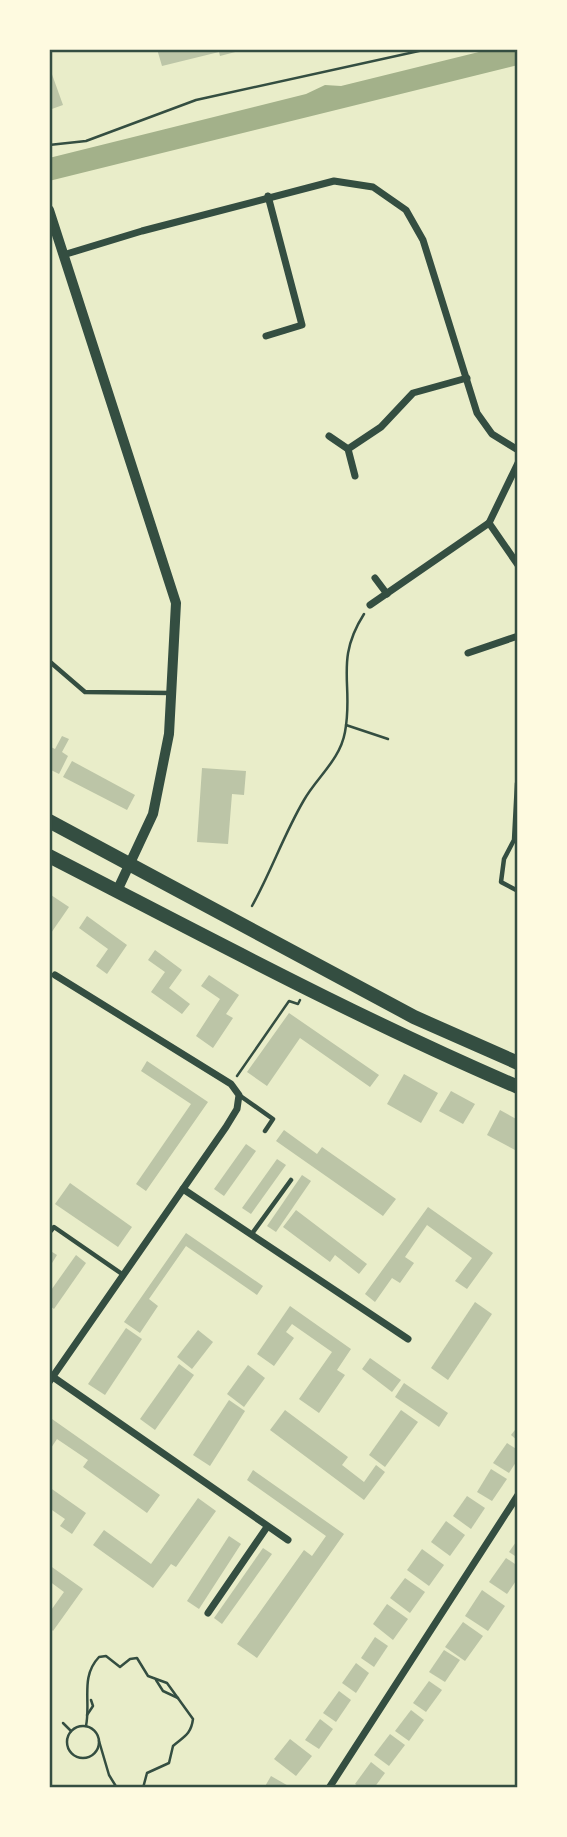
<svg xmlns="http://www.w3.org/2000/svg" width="567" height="1837" font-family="'PT Sans Narrow',sans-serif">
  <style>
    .water { fill: #a3b18a }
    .building { fill: #bcc5a7 }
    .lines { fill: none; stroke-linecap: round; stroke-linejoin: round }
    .path { stroke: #344e41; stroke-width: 2.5 }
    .service { stroke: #344e41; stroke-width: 4.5 }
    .minor { stroke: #344e41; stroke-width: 7 }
    .tertiary { stroke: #344e41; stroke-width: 10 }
    .trunk { stroke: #344e41; stroke-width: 14 }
    .neatline { fill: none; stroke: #344e41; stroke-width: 2.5 }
  </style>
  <rect width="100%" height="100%" fill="#e9edc9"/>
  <path class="water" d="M491,49H518V65L49,181V158L306,94L325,85L341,86Z"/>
  <g class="building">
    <path d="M157,49H243V50L220,56L219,52L162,66Z"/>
    <path d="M49,66L63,105L49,110Z"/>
    <path d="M62,736L69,739L62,752L68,756L59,774L49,769V746L55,749Z"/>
    <path d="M72,761L135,795L127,810L63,777Z"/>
    <path d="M202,768L246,771L244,795L232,794L228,844L197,842Z"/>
    <path d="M51,895L69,907L49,936V898Z"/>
    <path d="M87,916L127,945L107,974L96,966L108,949L79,928Z"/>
    <path d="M155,950L182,970L169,988L190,1004L182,1014L151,992L165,972L148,960Z"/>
    <path d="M209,975L239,995L226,1014L233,1018L213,1048L196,1036L220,999L201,986Z"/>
    <path d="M289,1013L379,1075L370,1087L300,1038L267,1086L247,1072Z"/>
    <path d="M147,1061L208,1102L146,1191L136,1184L191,1104L141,1071Z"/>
    <path d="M404,1074L438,1093L421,1123L387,1104Z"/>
    <path d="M451,1091L475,1104L463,1124L439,1111Z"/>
    <path d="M500,1110L518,1120V1144L515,1150L487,1135Z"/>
    <path d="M284,1130L317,1154L322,1147L396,1199L383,1216L276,1141Z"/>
    <path d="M246,1144L256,1151L224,1196L214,1189Z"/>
    <path d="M277,1159L286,1165L251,1214L242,1208Z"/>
    <path d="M302,1175L311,1181L276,1232L267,1226Z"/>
    <path d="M70,1183L132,1227L118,1247L55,1204Z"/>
    <path d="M428,1207L493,1253L467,1289L455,1281L472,1258L427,1225L405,1257L414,1263L400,1283L392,1278L375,1302L365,1294Z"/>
    <path d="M296,1210L367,1264L359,1274L335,1255L330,1262L283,1227Z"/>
    <path d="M186,1233L263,1286L257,1295L186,1246L149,1299L158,1306L140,1333L124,1322Z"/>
    <path d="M49,1250L57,1255L49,1268Z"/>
    <path d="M76,1255L86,1263L54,1309L49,1305V1293Z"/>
    <path d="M475,1302L492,1314L448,1380L431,1368Z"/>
    <path d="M290,1306L351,1349L337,1370L345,1375L319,1413L299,1399L332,1352L292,1324L286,1332L294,1338L274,1366L257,1354Z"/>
    <path d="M126,1328L142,1339L105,1395L88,1384Z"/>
    <path d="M198,1330L213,1342L192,1369L177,1357Z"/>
    <path d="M370,1358L401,1380L392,1392L362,1369Z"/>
    <path d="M179,1364L194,1375L155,1430L140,1419Z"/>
    <path d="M248,1365L265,1378L244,1407L227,1394Z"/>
    <path d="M404,1383L448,1413L439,1427L395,1397Z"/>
    <path d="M229,1400L245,1411L210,1466L193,1455Z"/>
    <path d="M285,1410L348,1457L342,1465L364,1482L376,1465L385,1472L364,1500L270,1430Z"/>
    <path d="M401,1410L418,1422L385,1467L369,1455Z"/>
    <path d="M52,1419L160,1495L147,1513L83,1467L88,1460L57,1439L49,1451V1423Z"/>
    <path d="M518,1426V1441L511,1435Z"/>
    <path d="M507,1443L518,1450V1459L509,1473L493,1463Z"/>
    <path d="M491,1469L507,1479L492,1501L477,1492Z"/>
    <path d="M253,1470L344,1534L257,1658L237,1644L304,1550L312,1556L326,1536L247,1480Z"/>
    <path d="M49,1487L86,1513L72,1534L60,1526L65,1519L49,1508Z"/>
    <path d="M467,1496L485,1508L471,1529L453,1516Z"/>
    <path d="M198,1498L216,1511L176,1567L171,1564L153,1588L93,1545L104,1530L151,1564Z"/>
    <path d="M446,1521L465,1535L450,1556L431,1542Z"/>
    <path d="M229,1536L241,1544L199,1609L187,1601Z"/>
    <path d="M518,1539V1558L509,1552Z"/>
    <path d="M263,1548L272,1554L222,1624L214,1618Z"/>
    <path d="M422,1549L444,1565L429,1586L407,1570Z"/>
    <path d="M506,1558L518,1566V1578L507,1594L489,1582Z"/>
    <path d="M49,1565L83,1589L53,1631L49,1627V1613L64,1592L49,1581Z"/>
    <path d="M405,1578L425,1592L410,1613L390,1598Z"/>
    <path d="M482,1590L505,1606L488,1631L465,1616Z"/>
    <path d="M387,1604L408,1619L393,1640L373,1624Z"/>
    <path d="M463,1622L483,1636L465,1661L445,1647Z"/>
    <path d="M375,1637L388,1646L374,1667L361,1658Z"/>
    <path d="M444,1650L460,1660L445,1682L429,1672Z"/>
    <path d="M356,1663L369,1673L356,1693L342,1683Z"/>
    <path d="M429,1681L442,1690L426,1712L413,1703Z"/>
    <path d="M339,1691L351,1700L336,1722L323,1713Z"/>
    <path d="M411,1710L424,1720L409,1741L395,1731Z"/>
    <path d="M320,1719L333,1729L319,1749L305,1740Z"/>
    <path d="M390,1734L405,1745L389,1766L374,1755Z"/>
    <path d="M290,1739L312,1756L296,1776L274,1759Z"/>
    <path d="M371,1762L385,1773L374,1788H361L355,1784Z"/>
    <path d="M271,1776L292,1788H264Z"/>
  </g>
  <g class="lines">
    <g class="path">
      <path d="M49,145L86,141L196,100L428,49"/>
      <path d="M346,725L388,739"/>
      <path d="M252,906C271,872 284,834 304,800C317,777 340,760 345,732C354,685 334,661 364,614"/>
      <path d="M237,1076L289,1001L298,1004L300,1000"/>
      <path d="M156,1680L163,1691L178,1698"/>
      <path d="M87,1715L93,1706L91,1700"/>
      <path d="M63,1723L71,1731"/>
      <path d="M86,1726C91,1701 80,1677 99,1657L106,1656L120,1667L130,1659L137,1658L148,1676L167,1683L193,1719C191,1735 183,1737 173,1746L169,1763L147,1773L143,1788"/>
      <circle cx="83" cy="1742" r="16"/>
      <path d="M99,1741L109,1775L117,1788"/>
    </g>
    <g class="service">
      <path d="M49,661L85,692L170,693"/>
      <path d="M517,783L514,840L504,859L501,882L518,891"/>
      <path d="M239,1095L273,1119L265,1131"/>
      <path d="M49,1233L54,1227L122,1274"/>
      <path d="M251,1235L291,1180"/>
    </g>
    <g class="minor">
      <path d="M63,255L142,231L334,181L373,187L406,210L423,240L477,413L492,434L518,450"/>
      <path d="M266,336L302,325L268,196"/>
      <path d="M329,436L348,449L355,476"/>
      <path d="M348,449L381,427L413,393L467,378"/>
      <path d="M489,523L518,565"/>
      <path d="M375,578L387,594"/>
      <path d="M370,605L489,523L518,463"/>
      <path d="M468,653L518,636"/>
      <path d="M183,1189L408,1339"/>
      <path d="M53,1377L288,1540"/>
      <path d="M49,1382L226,1127L237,1109L239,1095L231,1084L55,975"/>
      <path d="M208,1613L267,1527"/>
      <path d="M329,1788L518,1495"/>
    </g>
    <path class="tertiary" d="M49,210L176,603L169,734L153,814L117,891"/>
    <g class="trunk">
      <path d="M49,821L414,1017L518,1063"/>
      <path d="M49,856C205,936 357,1018 518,1087"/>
    </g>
  </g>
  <rect width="567" height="1837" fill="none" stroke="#fefae0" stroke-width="102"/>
  <rect x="51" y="51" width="465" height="1735" class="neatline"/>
</svg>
